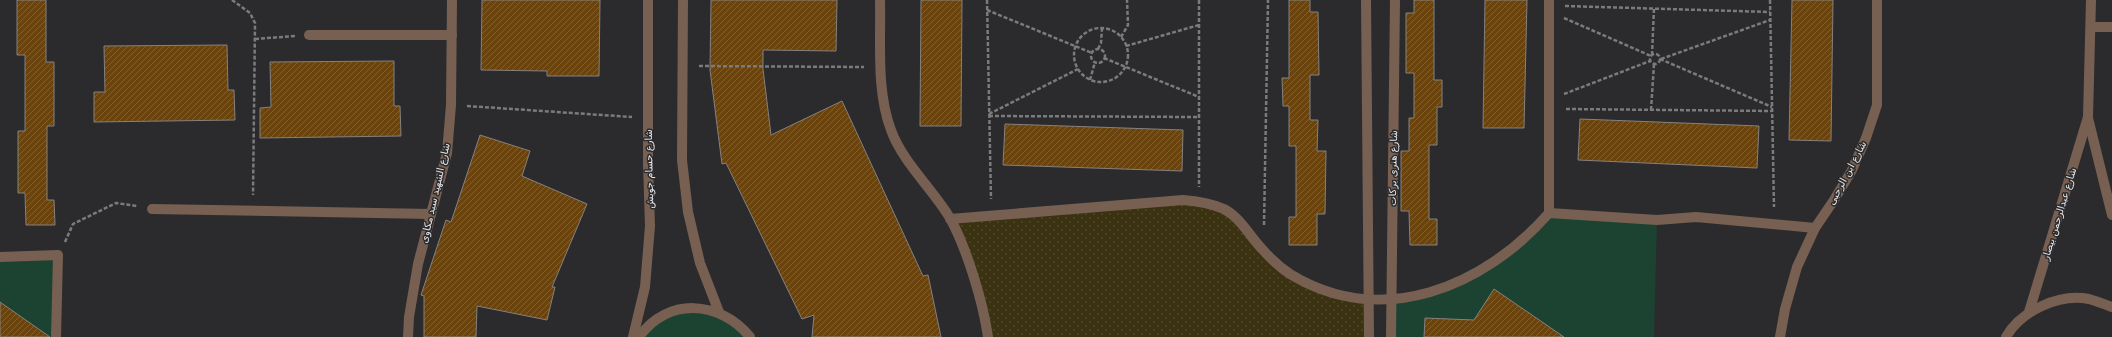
<svg xmlns="http://www.w3.org/2000/svg" width="2112" height="337" font-family="'DejaVu Sans',Vazirmatn,sans-serif">
  <style>
    .green { fill: #1c4232 }
    .sand { fill: url(#sand-dots) }
    .building { fill: url(#building-hatch); stroke: #85817e }
    .lines { fill: none; stroke-linecap: round; stroke-linejoin: round }
    .path { stroke: #7b7b7e; stroke-width: 2.5; stroke-dasharray: 4 2; stroke-linecap: butt }
    .minor { stroke: #776051; stroke-width: 10 }
    .labels { text-anchor: middle; dominant-baseline: central; stroke-width: 3; stroke-linejoin: round; paint-order: stroke }
    .street-label { font-size: 10px; fill: #e5e4e7; stroke: #2b2b2e }
  </style>
  <defs>
    <pattern id="sand-dots" width="8" height="8" patternUnits="userSpaceOnUse"><rect width="8" height="8" fill="#3b3212"/><path d="M2 2h.1M6 6h.1" fill="none" stroke="#4e4629" stroke-width="1.8" stroke-linecap="round"/></pattern>
    <pattern id="building-hatch" width="6" height="6" patternUnits="userSpaceOnUse"><rect width="6" height="6" fill="#6b440d"/><path d="M-1 1l2-2M0 6l6-6M5 7l2-2" fill="none" stroke="#805f30"/></pattern>
  </defs>
  <rect width="100%" height="100%" fill="#2b2b2e"/>
  <g class="green">
    <path d="M1549,213L1657,220L1654,337H1391V300L1476,274Z"/>
    <path d="M58,255L56,337H50L0,302V257Z"/>
    <path d="M668,312H719L750,337H639Z"/>
  </g>
  <path class="sand" d="M1183,200L1225,210L1290,274L1323,288L1369,299V337H988L985,316L950,219Z"/>
  <g class="building">
    <path d="M17,0H46V62H54V126H47V200H54L55,225H26L25,193H18V131H25V55H17Z"/>
    <path d="M482,0H600L599,76H547V71L481,70Z"/>
    <path d="M711,0H837L836,51L763,50V69L771,135L842,101L923,276L928,275L941,337H812L814,315L802,319L726,163L722,164L710,70Z"/>
    <path d="M921,0H962L961,126H920Z"/>
    <path d="M1289,0H1310V12H1318L1319,75H1310V120H1318L1317,151H1326L1325,214H1317V245H1289V217H1296V146H1289V106H1283L1282,78H1289Z"/>
    <path d="M1414,0H1434V80H1442V107H1437V145H1429V219H1437V245H1410L1409,211H1401V151H1409V118H1414V73H1406V13H1414Z"/>
    <path d="M1485,0H1527L1524,128H1483Z"/>
    <path d="M1792,0H1833L1831,141L1789,140Z"/>
    <path d="M227,45L228,90H234L235,120L94,122V92H105L104,46Z"/>
    <path d="M394,61V106H400L401,136L260,138V108L271,107L270,62Z"/>
    <path d="M1580,119L1759,126L1757,168L1578,160Z"/>
    <path d="M1005,124L1183,130L1182,171L1003,165Z"/>
    <path d="M480,135L530,151L522,176L587,204L552,287H555L547,320L477,306L476,337H424V296L421,295L446,220L451,222Z"/>
    <path d="M1494,289L1564,337H1424L1425,318L1474,320Z"/>
    <path d="M0,302L50,337H0Z"/>
  </g>
  <g class="lines">
    <g class="path">
      <path d="M232,0L250,13L255,23L253,195"/>
      <path d="M987,0L991,199"/>
      <path d="M1199,0V187"/>
      <path d="M1770,0L1774,207"/>
      <path d="M1565,6L1770,12"/>
      <path d="M987,10L1092,53"/>
      <path d="M1564,18L1651,56"/>
      <circle cx="1101" cy="55" r="27"/>
      <path d="M1121,37L1128,25L1127,0"/>
      <path d="M255,39L295,36"/>
      <path d="M1126,46L1199,25"/>
      <path d="M1098,49L1101,43L1102,28"/>
      <circle cx="1098" cy="56" r="7"/>
      <circle cx="1655" cy="59" r="5"/>
      <path d="M1652,55L1654,8"/>
      <path d="M1104,58L1199,97"/>
      <path d="M1660,59L1772,107"/>
      <path d="M1661,59L1770,20"/>
      <path d="M699,66L864,67"/>
      <path d="M1090,80L1095,62"/>
      <path d="M1564,94L1650,61"/>
      <path d="M467,106L632,117"/>
      <path d="M1566,109L1772,111"/>
      <path d="M1651,110L1654,64"/>
      <path d="M989,114L1078,69"/>
      <path d="M989,116L1199,117"/>
      <path d="M1264,225L1268,0"/>
      <path d="M65,242L73,224L116,203L137,206"/>
    </g>
    <g class="minor">
      <path d="M683,0L682,160L688,212L700,263L719,312"/>
      <path d="M880,0C881,41 876,91 891,130C903,163 932,188 950,218C967,249 983,302 988,337"/>
      <path d="M1366,0L1369,337"/>
      <path d="M1549,0V213"/>
      <path d="M2091,27H2112"/>
      <path d="M309,35H452"/>
      <path d="M2088,118L2112,215"/>
      <path d="M152,209L431,214"/>
      <path d="M950,219L1183,200C1197,201 1210,203 1224,209C1241,218 1250,237 1263,250C1270,258 1281,268 1290,274C1382,330 1484,287 1549,213L1657,220L1696,217L1815,228"/>
      <path d="M0,257L58,255L56,337"/>
      <path d="M2029,312L2088,117L2091,0"/>
      <path d="M408,337L409,317L418,264L447,153L451,105L452,0"/>
      <path d="M633,337L645,287L650,226L648,164V0"/>
      <path d="M639,337C667,297 720,300 750,337"/>
      <path d="M1391,337L1395,0"/>
      <path d="M1780,337L1785,309L1797,267L1815,228L1834,200L1852,170L1866,138L1877,105V0"/>
      <path d="M2006,337C2021,311 2059,293 2089,299C2096,301 2104,304 2112,307"/>
    </g>
  </g>
  <g class="labels">
    <g class="street-label">
      <text transform="translate(1393 168) rotate(-89)">شارع هنرى بركات</text>
      <text transform="translate(649 169) rotate(-91)">شارع حسام جويش</text>
      <text transform="translate(1847 173) rotate(-62)">شارع ابن الرحبى</text>
      <text transform="translate(435 193) rotate(-77)">شارع الشهيد سيد مكاوى</text>
      <text transform="translate(2059 214) rotate(-73)">شارع عبدالرحمن بيصار</text>
    </g>
  </g>
</svg>
